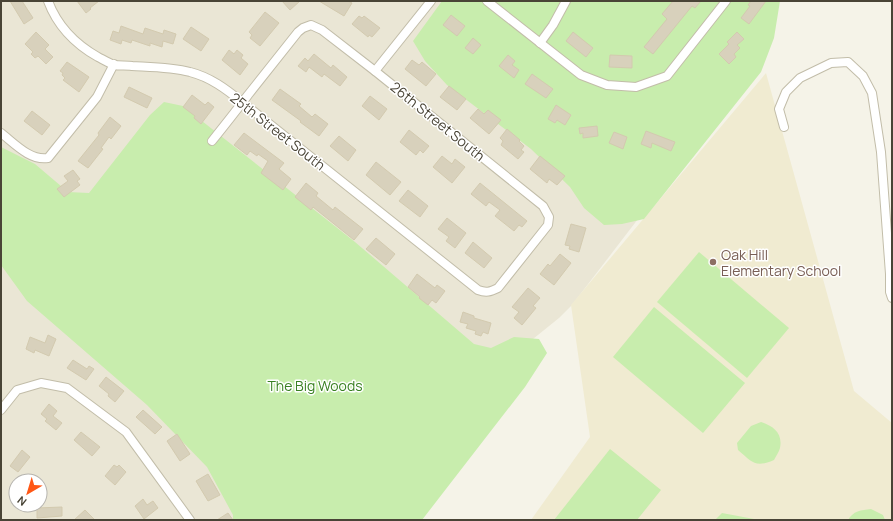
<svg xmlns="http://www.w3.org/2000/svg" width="893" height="521" font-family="Manrope,sans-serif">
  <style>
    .residential { fill: #eae6d5; fill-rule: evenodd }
    .education { fill: #f0ebd1 }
    .green { fill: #c8edad }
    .building { fill: #d8d1bc; stroke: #d3caaf }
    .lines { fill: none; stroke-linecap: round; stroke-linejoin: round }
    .minor-casing { stroke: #c2bda9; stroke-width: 10 }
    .minor { stroke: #fff; stroke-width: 8 }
    .education-dot { fill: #8d6e63; stroke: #fff; stroke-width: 1.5 }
    .labels { text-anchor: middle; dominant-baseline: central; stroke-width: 3; stroke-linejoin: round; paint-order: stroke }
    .street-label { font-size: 14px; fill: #494436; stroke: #fff }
    .education-label { font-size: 14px; fill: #785e54; stroke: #fff; text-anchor: start }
    .park-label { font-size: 14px; fill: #3a8123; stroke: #fff }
  </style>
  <rect width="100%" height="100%" fill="#f5f3e8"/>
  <path class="residential" d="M1,1H780L694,146L572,305L559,318L528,343L514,350L116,354L251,520H1ZM16,481H40V505H16Z"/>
  <path class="education" d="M766,73L854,391L892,423V520H531L590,437L571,305Z"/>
  <g class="green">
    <path d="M442,1H780L774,38L761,72L644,219L622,224L604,225L584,208L570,187L531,149L447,85L425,61L413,41Z"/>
    <path d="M164,102L183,106L355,242L474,344L491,348L514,337L539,339L547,353L525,387L422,520H233V515L207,467L147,405L27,301L1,265V147L35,164L68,192L89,193L150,115Z"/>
    <path d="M699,252L789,328L747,378L657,302Z"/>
    <path d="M654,307L745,383L703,433L613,357Z"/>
    <path d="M761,422C773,426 783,433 780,448C779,452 776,456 774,460C755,468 752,462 738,450L737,443L751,426Z"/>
    <path d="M610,449L661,490L637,520H554Z"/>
    <path d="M871,509L883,515L885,520H848C853,511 861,510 871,509Z"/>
    <path d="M722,513L754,519L756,520H715Z"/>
  </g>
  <g class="building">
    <path d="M10,1H22L33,18L24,24Z"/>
    <path d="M77,1H99L90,8L91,9L86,13Z"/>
    <path d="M282,1H300L290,10Z"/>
    <path d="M319,1H348L352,3L344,16Z"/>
    <path d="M673,1H701L695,8L692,6L653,54L644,47L667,19L662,14Z"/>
    <path d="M751,1H766L749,24L741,18L750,6L748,5Z"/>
    <path d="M265,12L279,23L260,46L250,38L252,35L249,32Z"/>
    <path d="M451,15L465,26L457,36L443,25Z"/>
    <path d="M359,16L362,18L364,16L380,28L372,37L369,35L368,37L352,24Z"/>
    <path d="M121,26L143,34L145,28L163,34L164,30L176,34L173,44L163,41L162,47L150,43V46L132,40L131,43L122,40L121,44L110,40L113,31L119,33Z"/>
    <path d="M191,27L209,39L201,51L183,39Z"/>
    <path d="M36,32L49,45L45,49L53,57L46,64L38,56L35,58L31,54L33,52L25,44Z"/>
    <path d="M573,32L593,48L586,57L566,41Z"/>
    <path d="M737,32L744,39L737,45L740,48L734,54L736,57L729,64L719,54L729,44L727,42Z"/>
    <path d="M473,38L481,45L473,54L465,48Z"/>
    <path d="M229,50L234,54L237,50L243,55L241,58L248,64L240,75L222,60Z"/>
    <path d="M314,54L331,68L333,65L347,77L340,86L324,74L322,77L309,67L306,72L298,66L305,58L308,61Z"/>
    <path d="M508,55L515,61L512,65L519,70L514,78L499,66Z"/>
    <path d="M610,55L632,56V68L609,67Z"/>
    <path d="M412,60L419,65L422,62L436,74L426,86L405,69Z"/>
    <path d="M67,62L89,77L79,92L63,80L65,78L62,75L63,73L60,71Z"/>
    <path d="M532,74L553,89L546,98L525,84Z"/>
    <path d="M449,86L466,99L457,110L440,97Z"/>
    <path d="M129,87L152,98L147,108L124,97Z"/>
    <path d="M280,89L301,104L299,106L312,117L315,114L328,124L319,136L300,122L301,121L272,100Z"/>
    <path d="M192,95L205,105L208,102L214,107L201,124L194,118L195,116L183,107Z"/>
    <path d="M370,96L387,109L379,120L362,106Z"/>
    <path d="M556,105L571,115L565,125L557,120L555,123L548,119Z"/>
    <path d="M478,109L484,114L488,110L501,120L489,134L470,118Z"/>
    <path d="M32,111L50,125L42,135L24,121Z"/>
    <path d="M110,117L121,126L111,139L109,137L101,148L103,149L88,168L78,161L99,135L98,133Z"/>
    <path d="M597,126L598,136L583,138V133L580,134L579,128Z"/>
    <path d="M507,129L520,140L519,141L524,146L521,150L524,152L518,159L501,145L503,141L500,138Z"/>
    <path d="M409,130L429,146L423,153L420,150L416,155L400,142Z"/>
    <path d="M646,131L675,142L671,151L652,143L651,148L641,144Z"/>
    <path d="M614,132L627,137L623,149L609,143Z"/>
    <path d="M244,133L284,163L279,169L291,179L283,190L261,173L268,161L258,154L257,156L250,151L247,155L234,145Z"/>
    <path d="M339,136L356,150L348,161L330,146Z"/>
    <path d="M442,156L452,164L455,159L465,167L452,183L433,167Z"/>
    <path d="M540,156L565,176L557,185L549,179L547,183L530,169Z"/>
    <path d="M376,162L401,182L390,195L366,175Z"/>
    <path d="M73,170L80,179L77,181L80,185L64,197L57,189L68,181L64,176Z"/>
    <path d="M306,183L318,193L316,196L333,210L335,207L363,229L354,240L313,207L311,210L295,197Z"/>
    <path d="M480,183L527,221L522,227L519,225L514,231L495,216L500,210L489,202L486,206L471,194Z"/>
    <path d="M408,190L428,206L420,217L399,201Z"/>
    <path d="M447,218L466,233L455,248L446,241L449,237L438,229Z"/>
    <path d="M571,224L586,228L579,252L569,249L570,246L565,245Z"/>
    <path d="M376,238L395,254L386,265L366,249Z"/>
    <path d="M473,242L492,258L484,268L465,253Z"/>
    <path d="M560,254L571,263L554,285L540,274L548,264L550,266Z"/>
    <path d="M417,274L435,288L437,285L445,291L436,303L432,300L428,305L419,298L420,297L408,287Z"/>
    <path d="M528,288L540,298L533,306L536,308L522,325L514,318L519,312L512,307Z"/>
    <path d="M463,312L474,316V318L491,323L488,334L483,332L481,336L475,334L476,331L466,328L468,324L460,322Z"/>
    <path d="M48,335L56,339L49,356L35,350L34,353L26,349L30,337L45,343Z"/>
    <path d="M73,360L87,369L89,366L94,369L86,380L67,368Z"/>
    <path d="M106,377L124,391L115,402L108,396L109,394L99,386Z"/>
    <path d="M49,404L57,411L53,416L62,423L56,430L45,421L47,419L41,414Z"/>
    <path d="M143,410L162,427L155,434L136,417Z"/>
    <path d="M81,432L100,447L92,456L74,440Z"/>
    <path d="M177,434L190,454L180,461L167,441Z"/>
    <path d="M22,450L30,457L18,472L10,466Z"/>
    <path d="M114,465L117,467L119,465L126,472L115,485L105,476Z"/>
    <path d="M208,474L220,495L208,501L196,481Z"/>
    <path d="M143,499L147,505L153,501L158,508L144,519L135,506Z"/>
    <path d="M62,507V516L37,518V508Z"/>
    <path d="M85,510L95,520H74Z"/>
    <path d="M228,513L233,520H217Z"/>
  </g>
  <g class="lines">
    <defs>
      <g id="minor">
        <path d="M48,1C57,25 75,44 98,57C102,59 109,63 114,65C120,66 127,65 132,66C151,67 172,67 190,72C210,77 226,89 242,102L478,290C486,293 490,292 498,288L548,225L549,217L543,206L375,71L322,30L311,25L303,28L298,32L248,95C236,111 224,126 212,141"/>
        <path d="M487,1L581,75L607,85L636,87L667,76L726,1"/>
        <path d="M540,43L553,25L566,1"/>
        <path d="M375,71L431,1"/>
        <path d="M784,127L779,109L786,92L800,78L831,63L848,62L863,76L872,93L881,152L890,274V292L892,298"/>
        <path d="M1,133C14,143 30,161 48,158L97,97L114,64"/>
        <path d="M1,410L17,390L41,383L67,388L126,432L190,520"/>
      </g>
    </defs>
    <use href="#minor" class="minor-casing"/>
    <use href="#minor" class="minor"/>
  </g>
  <circle class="education-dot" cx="713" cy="262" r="4"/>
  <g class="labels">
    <g class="street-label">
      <text transform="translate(438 121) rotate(39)">26th Street South</text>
      <text transform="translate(278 131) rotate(38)">25th Street South</text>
    </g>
    <g class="education-label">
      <text x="721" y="254">Oak Hill<tspan x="721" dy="16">Elementary School</tspan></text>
    </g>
    <g class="park-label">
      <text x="315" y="385">The Big Woods</text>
    </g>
  </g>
  <rect width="893" height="521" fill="none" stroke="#494436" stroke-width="4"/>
  <g transform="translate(28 493) rotate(218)"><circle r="19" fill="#ffffff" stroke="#b6b4af"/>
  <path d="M0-3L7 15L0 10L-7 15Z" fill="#ff5715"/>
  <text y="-6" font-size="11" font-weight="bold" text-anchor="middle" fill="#494436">N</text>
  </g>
</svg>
